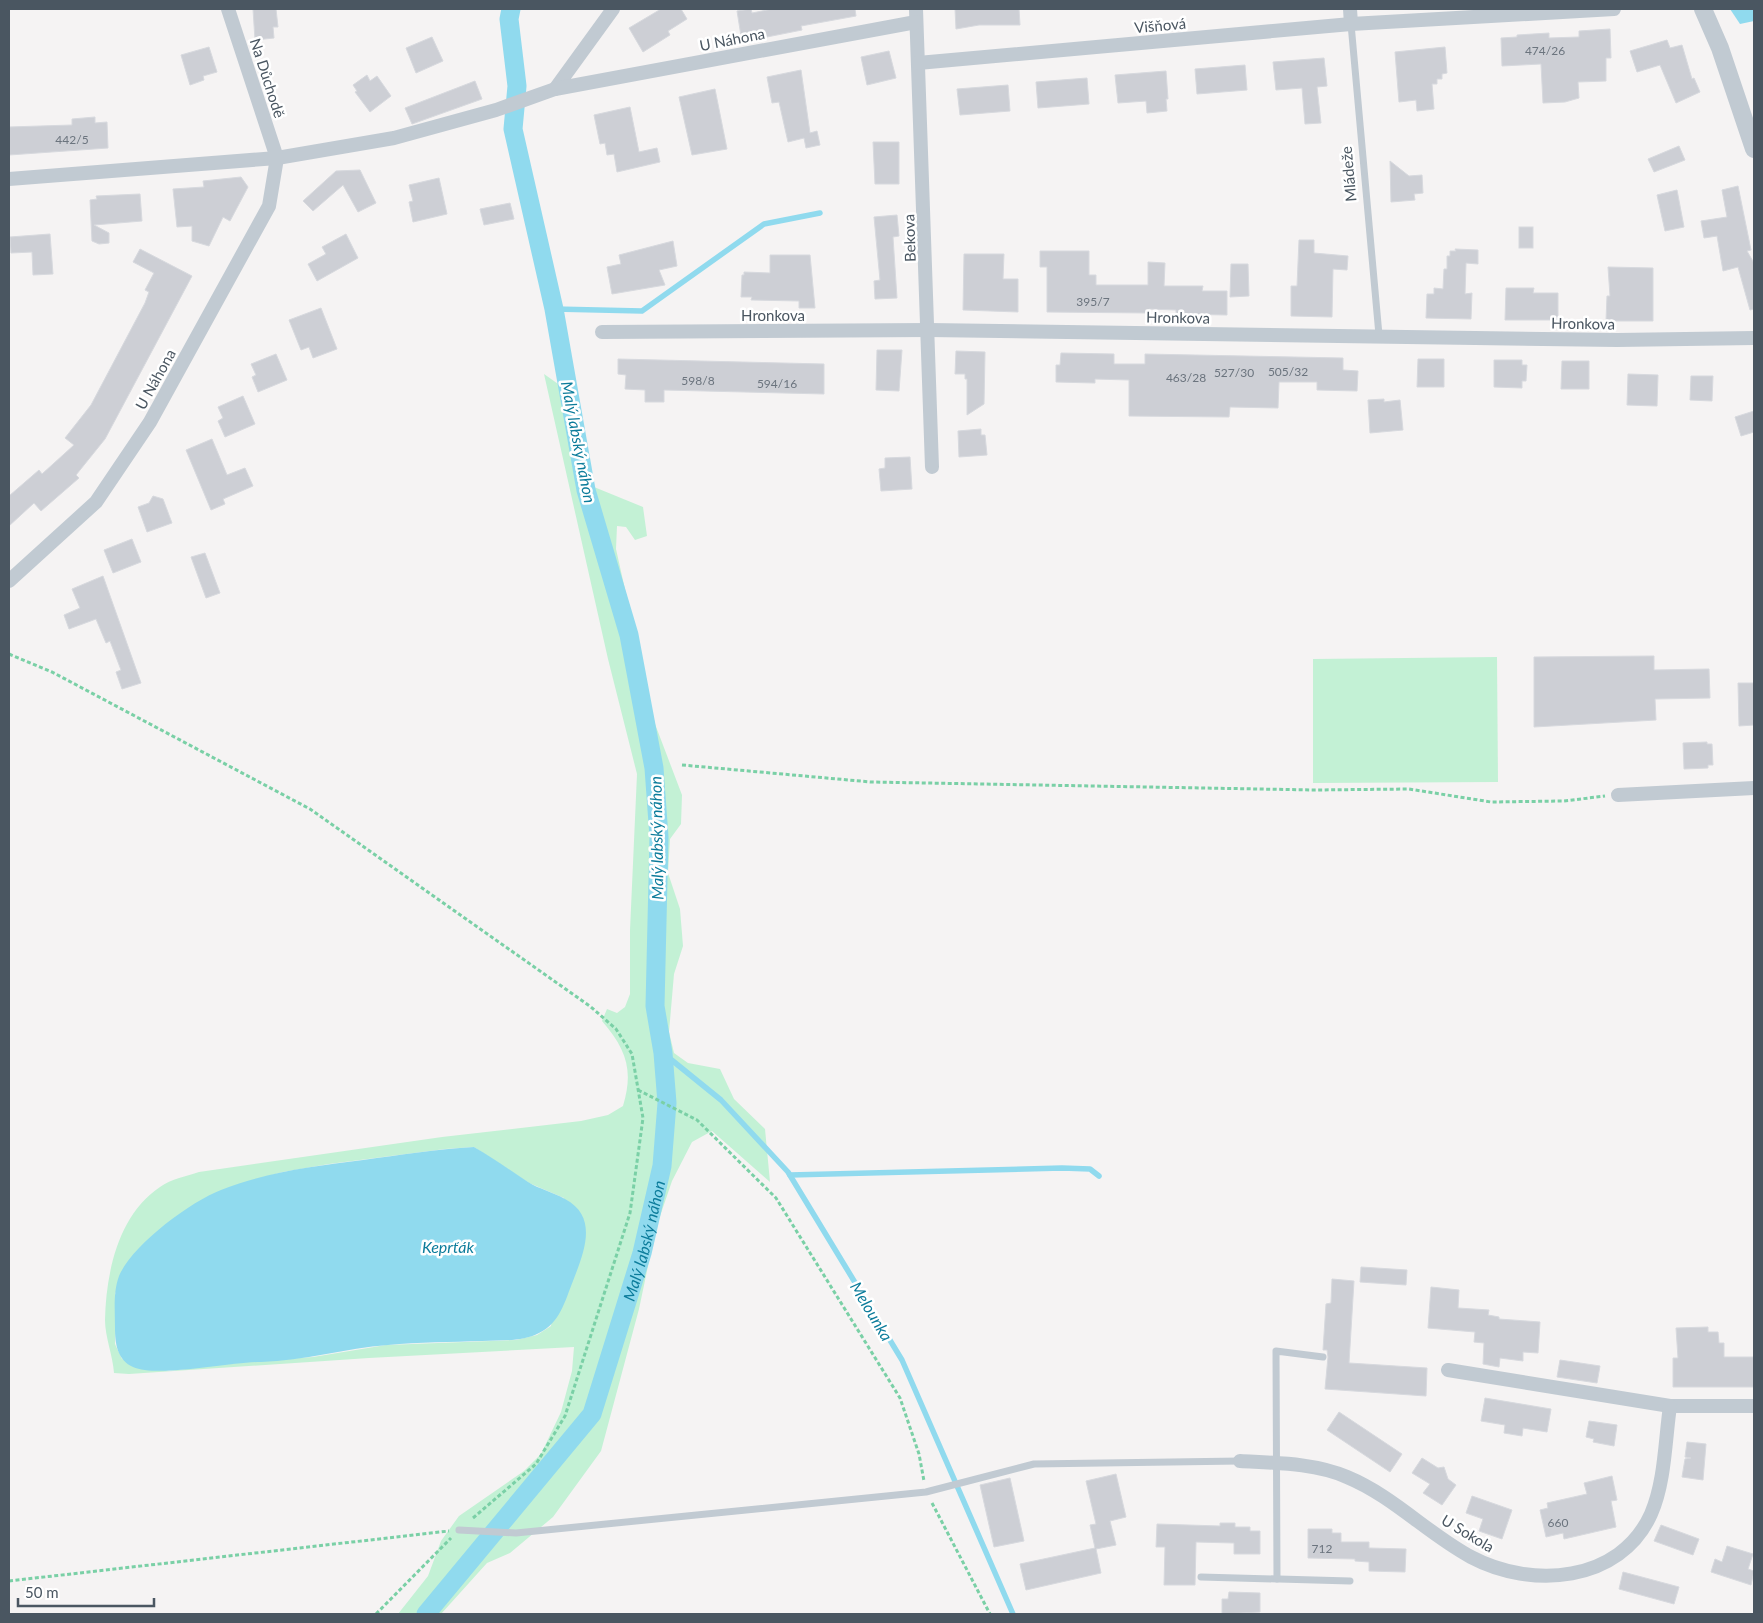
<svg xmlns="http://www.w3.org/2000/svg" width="1763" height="1623" font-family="Lato,sans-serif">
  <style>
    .green { fill: #c3f1d5; fill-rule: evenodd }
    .water { fill: #90daee }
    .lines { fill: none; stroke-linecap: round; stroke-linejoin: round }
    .stream { stroke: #90daee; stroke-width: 5.5 }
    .canal { stroke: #90daee; stroke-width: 19 }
    .building { fill: #cdcfd5; stroke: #d7d9de }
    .path { stroke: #7ad0a6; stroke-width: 3; stroke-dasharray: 4 2.5; stroke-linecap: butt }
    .service { stroke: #c1cad2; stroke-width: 7 }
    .minor { stroke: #c1cad2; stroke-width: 14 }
    .tertiary { stroke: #c1cad2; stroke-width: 18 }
    .labels { text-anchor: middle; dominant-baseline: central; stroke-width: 5; stroke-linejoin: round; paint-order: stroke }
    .number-label { font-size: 12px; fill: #6b747e }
    .street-label { font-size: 15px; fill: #4a5661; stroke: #fff }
    .water-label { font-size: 16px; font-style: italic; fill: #0c7c9b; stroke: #fff }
  </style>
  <rect width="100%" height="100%" fill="#f5f3f3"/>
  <g class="green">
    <path d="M544,374L578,398L594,487L643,507L647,536L635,540L626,527L617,526L616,549L655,724L682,795L681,824L670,839L668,873L680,909L683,946L674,974L669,1032L674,1053L688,1063L720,1069L734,1099L765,1129L770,1182L712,1131L692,1142L672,1181L656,1228L639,1309L601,1451L553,1517L510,1553L487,1563L441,1614H398L428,1576L441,1541L459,1516L524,1471L541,1454L561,1412L572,1371L574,1347L369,1358L129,1374L114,1373C113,1356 105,1337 105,1320C106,1273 118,1215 160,1187C171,1179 187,1176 199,1172L442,1137L581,1121L608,1115L623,1106C634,1070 626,1049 602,1021L607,1009L617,1013L625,1007L630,994V930L637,774L608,659ZM474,1147L529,1183L564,1198L551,1326L537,1335L516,1340L386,1345L313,1357L242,1362L169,1371L122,1359L115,1344V1293L253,1180L283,1172L329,1164L445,1149Z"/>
    <path d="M1497,657L1498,782L1313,783V659Z"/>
  </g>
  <g class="water">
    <path d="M1730,9H1754V21L1740,24Z"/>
    <path d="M474,1147C493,1158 510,1170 528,1182C539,1189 553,1192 565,1199C599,1217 584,1252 573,1281C565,1301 560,1323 539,1333C522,1342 501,1340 482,1341C451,1342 419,1342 388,1345C346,1348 304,1361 261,1362C230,1362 158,1378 133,1367C117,1360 115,1343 115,1328C115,1311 113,1292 119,1276C132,1245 190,1202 221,1190C266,1172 315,1166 363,1160C400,1155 436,1149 474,1147Z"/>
  </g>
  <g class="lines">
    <g class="stream">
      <path d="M554,309L642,311L764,224L820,213"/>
      <path d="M663,1053L721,1100L788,1172L902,1360L1013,1614"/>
      <path d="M790,1175L1062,1168L1090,1169L1099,1176"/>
    </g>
    <path class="canal" id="s1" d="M426,1614L592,1414L642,1253L662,1166L667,1103L663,1053L655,1006L659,837L654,768L629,635L586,490L554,309L513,129L517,86L509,19L511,9"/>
  </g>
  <g class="building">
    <path d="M253,9H276L278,27H273L274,38L255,40Z"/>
    <path d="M661,9H681L687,19L668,31L670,35L643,52L629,28Z"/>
    <path d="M751,9L752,13L772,9H855L856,16L801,26L802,30L742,42L737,11Z"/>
    <path d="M955,9H1019L1020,25H979L956,29Z"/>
    <path d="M1610,29L1611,58H1606V81L1578,82L1579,98L1565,102L1543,103L1541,64L1502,66L1501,38L1517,37V35L1549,33V38L1579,37V31Z"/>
    <path d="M432,37L443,61L416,73L406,48Z"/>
    <path d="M1667,40L1670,48L1682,45L1692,79L1694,78L1700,92L1676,103L1660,65L1637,72L1630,51Z"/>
    <path d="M209,47L217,72L203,76L204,80L190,85L181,55Z"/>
    <path d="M1445,47L1447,73L1442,74V79H1437V84H1432L1434,109L1417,111L1416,100L1399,102L1395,52Z"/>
    <path d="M889,51L896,78L867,85L861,57Z"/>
    <path d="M1324,58L1327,86L1317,87L1321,123L1305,124L1302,88L1276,90L1273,62Z"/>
    <path d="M1245,65L1247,90L1197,94L1195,69Z"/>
    <path d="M801,70L810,133L817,131L820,145L806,148L804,138L788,142L779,102L772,103L767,77Z"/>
    <path d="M1166,71L1168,99H1166L1167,111L1147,113L1146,101L1118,103L1115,75Z"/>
    <path d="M367,75L370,81L377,76L391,96L370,112L355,92L357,91L353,85Z"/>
    <path d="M1087,78L1089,104L1038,108L1036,82Z"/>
    <path d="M475,81L482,99L412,124L405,108Z"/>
    <path d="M1008,85L1010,111L960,115L957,89Z"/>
    <path d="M715,89L727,149L692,155L679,97Z"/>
    <path d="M630,107L639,152L657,148L660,162L617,172L614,154L607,155L605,143L600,144L594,115Z"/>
    <path d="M95,117V123L107,122L108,148L9,155V127L72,125V119Z"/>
    <path d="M873,142H899V184H875Z"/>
    <path d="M1679,146L1685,160L1654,172L1648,159Z"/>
    <path d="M1390,161L1409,176L1422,175L1423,193L1414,194L1415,200L1391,202Z"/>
    <path d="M360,170L376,203L358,212L343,185L313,211L303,201L336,171Z"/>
    <path d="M241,177L248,187L230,221L223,217L209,246L192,241V226L177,227L173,189L204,187L203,181Z"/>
    <path d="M439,178L447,214L413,222L409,202L413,201L409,185Z"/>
    <path d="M1738,186L1751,250L1747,251L1754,263V309L1750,310L1738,267L1723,271L1717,236L1704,238L1701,221L1727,217L1722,190Z"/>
    <path d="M1677,190L1684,227L1665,231L1657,195Z"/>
    <path d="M140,194L142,221L94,225L109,233V243L99,244L92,241L90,200L97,199L96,196Z"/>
    <path d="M510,203L514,219L484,225L480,209Z"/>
    <path d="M897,215L899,236L893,237L897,298L875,299L874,281L880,280L874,217Z"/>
    <rect x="1519" y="227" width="14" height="21"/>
    <path d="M50,234L53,274L33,275L32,252L11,253L10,237Z"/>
    <path d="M346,234L358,258L317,281L308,264L326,254L322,247Z"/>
    <path d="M1299,240H1314V253L1348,256L1347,270L1333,269L1332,317L1291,316V286H1297Z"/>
    <path d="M673,241L677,266L659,270L665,285L612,294L607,267L621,264L619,255Z"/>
    <path d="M140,249L192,276L105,439L76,475L79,478L41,511L34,503L9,526V496L39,470L42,474L74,445L65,438L91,405L145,303L149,292L145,290L154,273L133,262Z"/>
    <path d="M1455,249L1478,250V264L1466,263L1465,294L1472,293L1471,319L1426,318L1427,294H1434V288L1443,289L1444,269H1447V256H1450V251H1456Z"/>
    <path d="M1040,251H1089V275H1096V285H1148V262L1165,263L1164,286H1203L1202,291H1227V315L1176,314V310L1149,309V313L1047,312V267H1040Z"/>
    <path d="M964,254H1004L1003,279H1018V312L963,310Z"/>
    <path d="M770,255H810L815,308H799V301L751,300L752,297H741L742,275H744V272L770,273Z"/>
    <path d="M1231,264H1248L1249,296L1230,297Z"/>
    <path d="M1608,267L1653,268V321H1606L1607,296H1610Z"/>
    <path d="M1506,288H1534L1533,293H1558V320H1505Z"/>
    <path d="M321,308L337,349L313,358L309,347L301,350L289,320Z"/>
    <path d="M877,350H902L899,391L876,390Z"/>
    <path d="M956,351L985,352L984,404L967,415V379H965V374H955Z"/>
    <path d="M1061,353L1114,354V364H1145V354L1343,358V370L1358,371L1357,391L1317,390V382H1279L1278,408L1230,407L1229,417L1129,416V380L1095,379V383L1056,382V365H1060Z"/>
    <path d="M276,354L287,380L258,392L252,377L256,375L251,364Z"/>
    <path d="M618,359L824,364V394L664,390V402H645V390L625,389L626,375L618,374Z"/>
    <path d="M1418,359H1444V387H1417Z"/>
    <path d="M1494,360H1522V365H1527L1526,381H1522V388L1494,387Z"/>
    <path d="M1562,361H1589V389H1561Z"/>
    <path d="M1628,374L1658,375L1657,406L1627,405Z"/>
    <path d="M1691,376H1713L1712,401L1690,400Z"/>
    <path d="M243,396L255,424L225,437L218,421L223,418L218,407Z"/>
    <path d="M1384,399V402L1400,400L1403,430L1370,433L1368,400Z"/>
    <path d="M1754,411V432L1741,436L1735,417Z"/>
    <path d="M981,429V435H985L987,455L959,457L958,431Z"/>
    <path d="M212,439L227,475L245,468L253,486L223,499L225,504L211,510L186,450Z"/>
    <path d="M910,457L912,489L881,491L879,469L885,468V458Z"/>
    <path d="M153,496L163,499L172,523L147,532L138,507L149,503Z"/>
    <path d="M132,539L141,562L113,573L104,550Z"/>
    <path d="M205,553L220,593L206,598L191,557Z"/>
    <path d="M103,576L141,683L122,689L116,672L121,670L110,641L106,643L96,619L69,629L64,615L80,608L72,589Z"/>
    <path d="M1654,656V670L1709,669L1710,698L1655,699L1656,720L1534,727V657Z"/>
    <path d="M1738,683H1754V725L1739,726Z"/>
    <path d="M1707,742V744H1712L1713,765H1708V768L1684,769L1683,743Z"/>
    <path d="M1361,1267L1407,1270L1406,1285L1360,1282Z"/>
    <path d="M1332,1279L1354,1281L1349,1363L1427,1368L1426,1396L1325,1389L1328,1357L1327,1350H1323L1326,1304L1331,1303Z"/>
    <path d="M1431,1287L1459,1290L1458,1308L1489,1310L1488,1315L1499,1317V1319L1540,1322L1538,1353L1523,1352V1361L1500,1358L1499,1367L1483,1364L1484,1343L1474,1342L1475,1332L1428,1328Z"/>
    <path d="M1708,1327V1332H1718L1719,1343H1724V1357H1754V1387H1673V1358H1678L1676,1328Z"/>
    <path d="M1560,1360L1600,1366L1597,1383L1557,1377Z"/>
    <path d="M1485,1398L1551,1409L1547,1432L1523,1428L1522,1436L1504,1433L1505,1425L1481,1421Z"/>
    <path d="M1339,1412L1402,1454L1390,1472L1327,1430Z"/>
    <path d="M1589,1421L1617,1425L1614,1446L1593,1442L1594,1439L1586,1437Z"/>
    <path d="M1687,1442L1706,1444L1703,1480L1682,1477L1685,1459L1691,1458L1685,1457Z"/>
    <path d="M1422,1458L1438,1468L1444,1467L1448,1479L1456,1485L1442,1505L1423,1493L1430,1484L1412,1473Z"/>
    <path d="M1116,1474L1126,1517L1110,1521L1116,1545L1096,1549L1101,1573L1026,1590L1020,1564L1095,1548L1090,1525L1096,1524L1086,1481Z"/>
    <path d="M1612,1476L1617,1500L1611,1501L1616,1527L1564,1539L1563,1533L1546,1537L1540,1510L1548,1508L1547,1503L1587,1494L1584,1483Z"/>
    <path d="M1010,1478L1024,1541L994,1547L980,1485Z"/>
    <path d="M1472,1496L1512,1510L1502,1539L1479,1531L1483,1519L1466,1513Z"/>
    <path d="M1220,1523H1235V1527H1250V1531H1260V1554H1234V1543L1196,1542L1195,1585H1164L1165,1547H1156L1157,1524L1220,1526Z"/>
    <path d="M1661,1525L1699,1539L1693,1555L1654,1541Z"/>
    <path d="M1308,1529H1332V1533H1341V1542H1369V1548L1406,1549L1405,1572L1369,1571V1562L1355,1561V1559L1308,1558Z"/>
    <path d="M1727,1546L1753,1554L1748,1569L1754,1571L1751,1585L1711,1572L1715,1559L1722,1562Z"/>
    <path d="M1623,1572L1679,1587L1674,1604L1619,1589Z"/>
    <path d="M1229,1592L1260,1593V1612L1222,1614V1599H1228Z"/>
  </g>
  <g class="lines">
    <g class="path">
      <path d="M9,654L52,672L310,809L591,1007L616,1029L632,1054L643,1118L630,1213L565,1416L536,1464L473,1518"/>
      <path d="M682,765L871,782L1314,790L1409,789L1491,802L1564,801L1605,796"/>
      <path d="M638,1090L697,1120L776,1198L900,1398L919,1454L924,1481"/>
      <path d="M932,1503L990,1614"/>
      <path d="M9,1581L449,1531"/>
      <path d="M376,1614L451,1538"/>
    </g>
    <g class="service">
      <path d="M1351,24L1379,335"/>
      <path d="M459,1530L516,1533L926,1492L1034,1464L1240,1461"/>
      <path d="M1201,1577L1350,1581"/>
      <path d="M1277,1579L1276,1351L1323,1357"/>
    </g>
    <g class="minor">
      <path d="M916,9L932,467"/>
      <path d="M1350,9L1351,24"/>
      <path d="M918,63L1351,24L1614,9"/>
      <path d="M555,89L613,9"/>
      <path d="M9,179L277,158L394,138L496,110L555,89L916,22"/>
      <path d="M602,332L929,330L1617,340L1754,338"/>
      <path d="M9,581L96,502L150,422L269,206L277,158L228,9"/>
      <path d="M1618,795L1754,788"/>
      <path d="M1448,1370L1670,1406H1754"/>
      <path d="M1240,1461C1275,1463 1315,1463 1347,1477C1393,1496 1428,1534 1471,1557C1531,1589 1620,1583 1651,1514C1665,1482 1665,1441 1670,1406"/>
    </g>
    <path class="tertiary" d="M1703,9L1720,48L1754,149"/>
  </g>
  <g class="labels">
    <g class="number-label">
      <text x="1545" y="50">474/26</text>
      <text x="72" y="139">442/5</text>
      <text x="1093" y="301">395/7</text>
      <text x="1288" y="371">505/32</text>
      <text x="1234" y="372">527/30</text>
      <text x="1186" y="377">463/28</text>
      <text x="698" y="380">598/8</text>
      <text x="777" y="383">594/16</text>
      <text x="1558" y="1522">660</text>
      <text x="1322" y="1548">712</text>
    </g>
    <g class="street-label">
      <text transform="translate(1160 25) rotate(-5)">Višňová</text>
      <text transform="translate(732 39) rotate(-11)">U Náhona</text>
      <text transform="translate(268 78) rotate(72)">Na Důchodě</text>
      <text transform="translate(1348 174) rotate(-95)">Mládeže</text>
      <text transform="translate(909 238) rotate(-92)">Bekova</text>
      <text x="773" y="315">Hronkova</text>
      <text transform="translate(1178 317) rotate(1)">Hronkova</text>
      <text transform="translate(1583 323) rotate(1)">Hronkova</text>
      <text transform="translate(155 379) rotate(-61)">U Náhona</text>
      <text transform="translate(1468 1533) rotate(31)">U Sokola</text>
    </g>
    <g class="water-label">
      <text transform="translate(579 442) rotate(79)">Malý labský náhon</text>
      <text transform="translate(656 838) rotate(-91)">Malý labský náhon</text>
      <text stroke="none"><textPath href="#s1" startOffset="441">Malý labský náhon</textPath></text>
      <text x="448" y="1246">Keprťák</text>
      <text transform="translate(872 1311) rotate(59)">Melounka</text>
    </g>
  </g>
  <rect width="1763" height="1623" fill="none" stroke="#4a5661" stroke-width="20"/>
  <path d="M18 1598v8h136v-8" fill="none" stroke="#4a5661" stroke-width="2.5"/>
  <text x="25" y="1598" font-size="15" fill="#4a5661" stroke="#ffffff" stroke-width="4" paint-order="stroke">50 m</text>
</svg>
